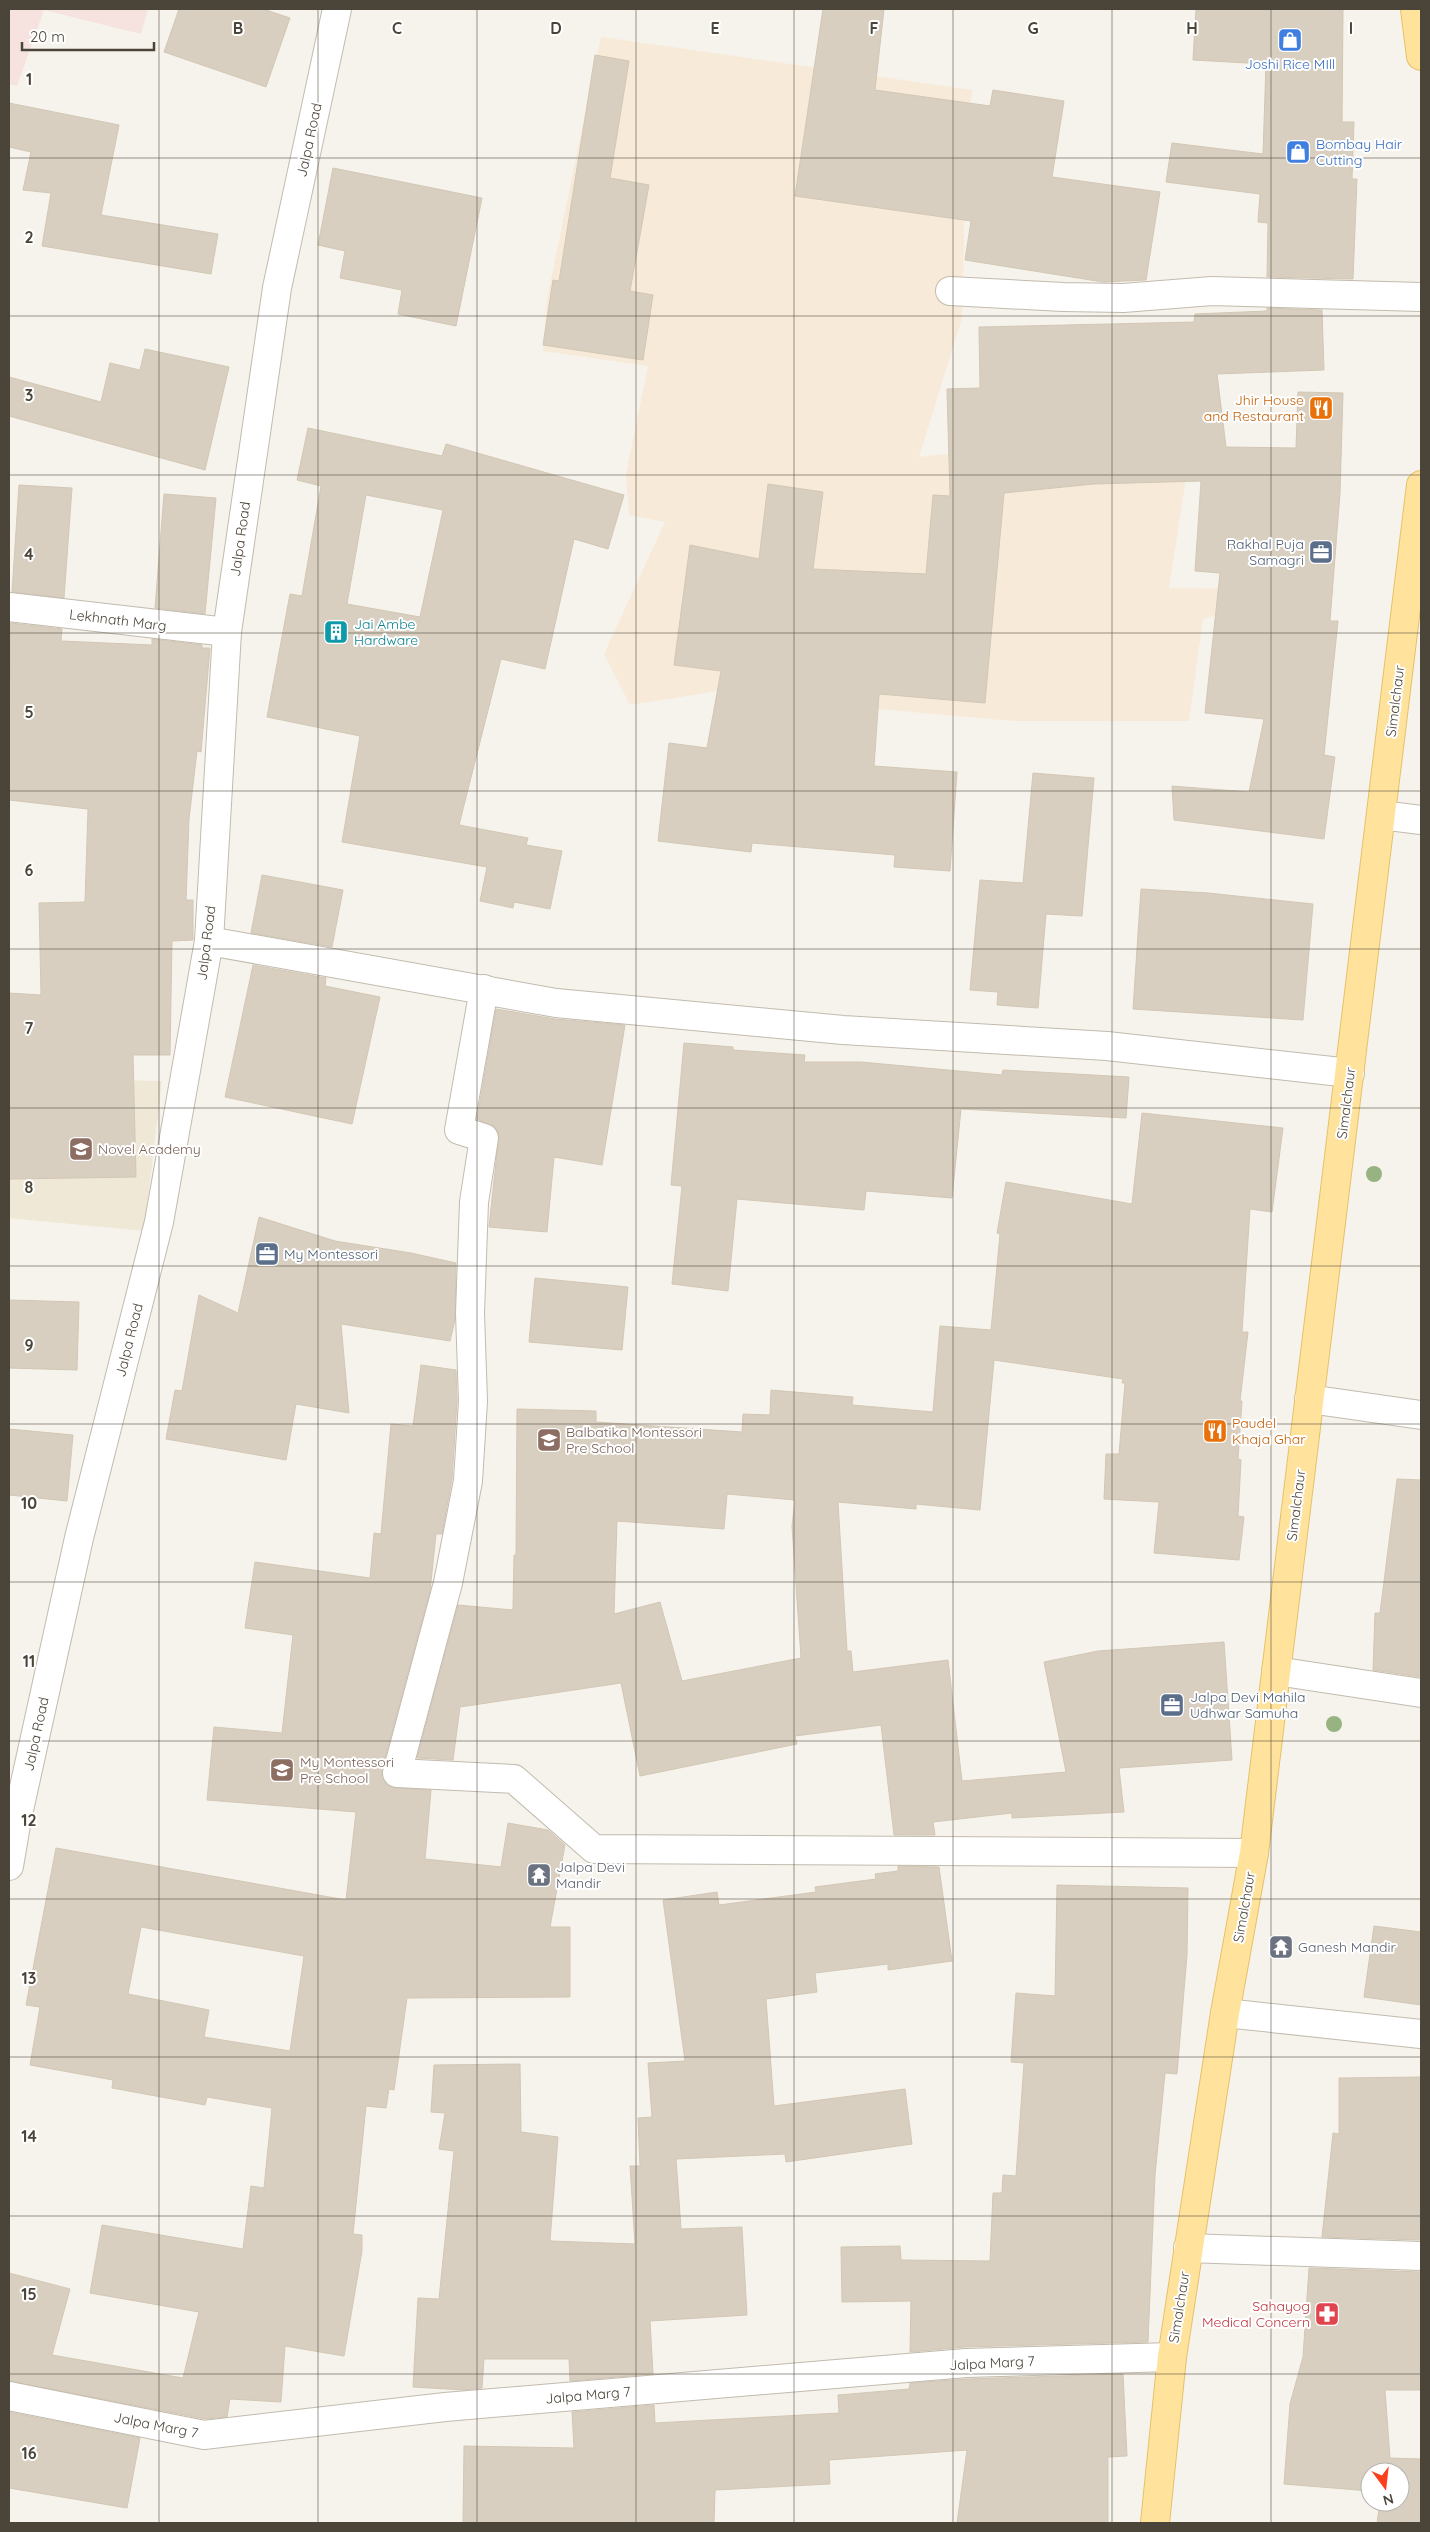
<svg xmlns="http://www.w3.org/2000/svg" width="1430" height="2532" font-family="Quicksand,sans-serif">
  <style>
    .commercial { fill: #f7ead8 }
    .education { fill: #efe8d6 }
    .medical { fill: #f6e3e0 }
    .building { fill: #d8cfc1; stroke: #d3c7b4; fill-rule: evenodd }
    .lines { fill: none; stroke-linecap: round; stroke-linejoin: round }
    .minor-casing { stroke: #c2bbae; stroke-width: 30 }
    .major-casing { stroke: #e6c16a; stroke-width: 30 }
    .minor { stroke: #fff; stroke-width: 28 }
    .major { stroke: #ffe39c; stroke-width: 28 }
    .tree { fill: #97b381 }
    .grid { fill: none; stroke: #4b4439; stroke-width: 1; stroke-opacity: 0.55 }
    .labels { text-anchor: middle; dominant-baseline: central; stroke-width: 4; stroke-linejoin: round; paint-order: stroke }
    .shop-label { font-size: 14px; fill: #366cbe; stroke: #fff }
    .street-label { font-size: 14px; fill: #4b4439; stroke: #fff }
    .food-label { font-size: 14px; fill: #c56008; stroke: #fff; text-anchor: end }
    .service-label { font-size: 14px; fill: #4e5e75; stroke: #fff; text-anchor: start }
    .culture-label { font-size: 14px; fill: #0d838f; stroke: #fff; text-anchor: start }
    .education-label { font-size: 14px; fill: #785e54; stroke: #fff; text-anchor: start }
    .worship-label { font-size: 14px; fill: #5b616d; stroke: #fff; text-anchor: start }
    .health-label { font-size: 14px; fill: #be3a42; stroke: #fff; text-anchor: end }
    .grid-label { font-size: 16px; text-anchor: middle; font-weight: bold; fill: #4b4439; stroke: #fff; stroke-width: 4; stroke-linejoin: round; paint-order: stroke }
  </style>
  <rect width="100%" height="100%" fill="#f6f3ec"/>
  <path class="commercial" d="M601,37L972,90L966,157L962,318L919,457L967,452L1191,445L1169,588L1334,590L1328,612L1239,608L1203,619L1189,721H1013L800,702L730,689L630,705L604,654L665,522L629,515L626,474L648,366L543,351L547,299Z"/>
  <path class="education" d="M9,1078L162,1081L144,1231L9,1218Z"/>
  <path class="medical" d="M9,9H148L141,34L44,10L17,86L9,84Z"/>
  <g class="building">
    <path d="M179,9H263L290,18L266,87L164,52Z"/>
    <path d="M823,9H884L875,90L990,106L993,90L1064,101L1052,177L1160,192L1146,280L1103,282L965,260L971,221L795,196Z"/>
    <path d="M1196,9H1343L1342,122H1354L1352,179H1357L1353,279L1267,277L1268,223L1258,222L1260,194L1166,182L1172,143L1263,154L1266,64L1193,60Z"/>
    <path d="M595,55L629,61L610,178L649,185L630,291L653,295L643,360L543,345L553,280L559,281Z"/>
    <path d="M9,103L119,125L101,215L218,234L211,274L42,246L51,193L23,190L31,152L9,147Z"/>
    <path d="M333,168L482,198L456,326L398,314L402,290L340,278L345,251L318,245Z"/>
    <path d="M1267,308L1322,310L1324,370L1217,374L1226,447L1296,448L1298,392L1343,393L1340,493L1330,621H1338L1324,755L1335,757L1324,839L1174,820L1172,786L1249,792L1264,719L1205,713L1220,573L1195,571L1201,481L1094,484L1004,493L985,703L879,694L874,766L957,772L950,871L894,867L895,855L752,843L751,852L658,841L669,743L707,748L721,671L674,665L690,545L759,559L768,484L823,492L813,569L926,574L933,495L950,496L947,389L980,388L979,327L1194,322L1195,314L1267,311Z"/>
    <path d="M145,349L229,367L205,470L9,416V377L101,402L110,363L140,370Z"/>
    <path d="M308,428L442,456L446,444L624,495L608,549L574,539L545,669L501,659L459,825L528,838L526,845L562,851L550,909L514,902L513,908L480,901L487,867L342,842L360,736L267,717L290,594L302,596L321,486L297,480ZM366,495L443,510L420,617L347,604Z"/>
    <path d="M19,485L72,488L64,598L12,592Z"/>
    <path d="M164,494L216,498L205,614L155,608Z"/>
    <path d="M10,623L62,629L61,641L152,645V639L202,645V648H210L201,752L197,751L189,819L186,900H193V940L172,941L170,1055H133L136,1177L9,1179V993L41,995L39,903L85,902L88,809L9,800Z"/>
    <path d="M1033,773L1094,778L1082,916L1046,914L1038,1008L997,1005L998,992L970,990L980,880L1023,883Z"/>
    <path d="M262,875L343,890L332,947L251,933Z"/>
    <path d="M1141,889L1208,893L1313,904L1303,1020L1133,1009Z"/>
    <path d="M253,965L326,978L325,986L380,997L352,1124L225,1097Z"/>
    <path d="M496,1009L555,1019L625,1025L602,1165L554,1157L547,1232L489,1227L499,1134L495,1127L477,1119Z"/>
    <path d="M684,1043L733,1047V1050L805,1055L804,1062H861L1002,1075L1003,1070L1129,1077L1126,1118L961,1109L952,1198L866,1191L864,1210L737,1199L728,1291L672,1284L682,1186L671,1185Z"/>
    <path d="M1142,1113L1283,1128L1272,1212L1250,1209L1242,1332H1248L1240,1401H1242L1238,1459L1241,1460L1238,1516L1244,1517L1239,1560L1154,1553L1159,1502L1104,1499L1106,1454H1119L1125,1383H1122L1123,1379L994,1360L980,1510L916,1504V1509L838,1502L847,1651H851L853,1672L948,1660L962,1781L1066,1772L1044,1662L1098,1651L1224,1642L1232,1760L1119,1768L1124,1812L1012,1818V1813L933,1822L935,1835H894L881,1725L795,1736L797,1744L640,1776L621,1683L460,1707L453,1760L417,1758L458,1605L513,1610L514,1555H516L517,1409L596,1411V1422L742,1432L743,1414L770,1415L771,1390L853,1397L852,1405L933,1412L940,1326L991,1330L1000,1234L997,1233L1006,1182L1132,1204ZM727,1494L795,1500L792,1526L801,1658L682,1681L660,1602L614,1614L617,1521L724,1529Z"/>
    <path d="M259,1217L335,1241L411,1253L456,1263L455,1320L450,1341L341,1324L349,1413L296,1404L286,1460L166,1439L175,1390L182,1391L199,1295L238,1313Z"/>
    <path d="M535,1278L628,1287L622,1350L529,1342Z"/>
    <path d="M9,1300L79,1302L77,1370L9,1368Z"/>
    <path d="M421,1365L456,1370L457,1401L452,1479L442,1534H436L430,1591L382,1769V1778L387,1785L396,1788L431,1790L425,1859L501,1867L508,1823L548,1830L565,1845L550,1927H570V1997L407,1998L394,2090L389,2089L386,2108L366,2106L353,2234L362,2235V2251L344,2356L285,2346L281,2402L230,2399L227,2417L205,2419L9,2381V2273L70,2289L52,2355L183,2378L199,2312L90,2293L102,2225L243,2249L251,2186L264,2188L272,2108L207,2097L205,2105L112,2088L113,2080L30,2065L40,2007L26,2005L56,1848L346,1900L356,1812L207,1800L214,1727L282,1733L293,1635L245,1628L255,1562L370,1578L374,1533L381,1534L391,1424L413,1426ZM141,1927L304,1956L290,2051L204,2037L209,2010L128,1994Z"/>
    <path d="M9,1429L73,1435L67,1501L9,1495Z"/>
    <path d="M1397,1479L1421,1480V1677L1373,1670L1375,1613H1380Z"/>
    <path d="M898,1866L939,1867L952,1961L888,1970V1964L815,1973L817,1992L766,1999L774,2106L905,2089L912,2144L786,2162L785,2154L676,2159L681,2229L742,2227L747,2315L650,2321L653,2374L570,2381L569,2359H484L482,2388L464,2390L413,2387L418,2298L439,2299L454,2151L439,2149L445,2113L431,2112L434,2065L520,2064L521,2132L558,2137L550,2241L635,2244L630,2166H640L638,2118L652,2117L648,2063L685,2061L663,1900L717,1892L719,1905L816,1892L815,1887L876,1879L875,1874L898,1871Z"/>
    <path d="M1057,1885L1188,1888L1187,1955L1177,2074L1165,2073L1155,2175L1148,2342L965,2347L910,2352L911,2301L842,2302L841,2247L900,2246L901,2260L990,2261L993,2193H1002L1003,2175L1016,2176L1024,2063L1011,2062L1016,1993L1055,1996Z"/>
    <path d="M1374,1926L1421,1932V2005L1364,1997Z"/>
    <path d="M1421,2077V2240L1322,2237L1333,2133L1339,2134V2078Z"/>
    <path d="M1309,2268L1421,2272V2390H1385L1390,2458L1421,2459V2523H1377L1380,2502H1400V2472H1370V2491L1284,2484L1290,2404L1303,2357Z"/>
    <path d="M1123,2374L1127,2456L1108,2457V2523H957L967,2450L829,2460L830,2484L715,2490L714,2523H463L464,2446L574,2448L572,2412L654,2405L655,2423L839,2413L838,2395L909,2389L910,2383L967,2379Z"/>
    <path d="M9,2412L140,2438L127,2508L9,2488Z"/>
  </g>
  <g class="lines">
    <defs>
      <g id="minor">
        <path d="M950,291L1063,297L1123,298L1212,291L1421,297"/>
        <path d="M9,607L227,632"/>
        <path d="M1381,815L1421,820"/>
        <path d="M209,941L556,1003L843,1030L1107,1046L1350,1073"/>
        <path d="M484,989L459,1130L484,1138L474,1202L470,1313L473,1401L468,1481L448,1583L397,1773L514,1779L594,1849L1254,1853"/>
        <path d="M1309,1399L1421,1415"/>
        <path d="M1276,1671L1421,1693"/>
        <path d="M9,1866L17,1819L79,1538L159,1222L209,941L227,632L277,288L337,9"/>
        <path d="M1225,2013L1421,2034"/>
        <path d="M1188,2248L1421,2256"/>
        <path d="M9,2396L204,2435L445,2407L966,2363L1172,2357"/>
      </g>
      <g id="major">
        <path d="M1415,9L1421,56"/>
        <path d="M1155,2523L1172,2357L1225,2013L1254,1853L1421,485"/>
      </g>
    </defs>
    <use href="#minor" class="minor-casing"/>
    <use href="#major" class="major-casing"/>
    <use href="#minor" class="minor"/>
    <use href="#major" class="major"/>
  </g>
  <g class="tree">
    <circle cx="1374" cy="1174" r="8"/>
    <circle cx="1334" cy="1724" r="8"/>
  </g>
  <path class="grid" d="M159,9V2523M318,9V2523M477,9V2523M636,9V2523M794,9V2523M953,9V2523M1112,9V2523M1271,9V2523M9,158H1421M9,316H1421M9,475H1421M9,633H1421M9,791H1421M9,949H1421M9,1108H1421M9,1266H1421M9,1424H1421M9,1582H1421M9,1741H1421M9,1899H1421M9,2057H1421M9,2216H1421M9,2374H1421"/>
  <defs>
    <symbol id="shop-square" viewBox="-11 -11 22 22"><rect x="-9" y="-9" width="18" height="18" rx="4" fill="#3f7fe0" stroke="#fff"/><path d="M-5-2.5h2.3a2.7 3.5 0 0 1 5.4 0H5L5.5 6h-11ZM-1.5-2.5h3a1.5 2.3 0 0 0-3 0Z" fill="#fff"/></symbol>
    <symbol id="restaurant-square" viewBox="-11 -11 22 22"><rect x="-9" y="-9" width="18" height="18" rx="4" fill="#e8710a" stroke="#fff"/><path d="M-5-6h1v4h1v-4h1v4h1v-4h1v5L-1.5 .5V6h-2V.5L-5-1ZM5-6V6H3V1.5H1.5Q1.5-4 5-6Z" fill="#fff"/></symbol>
    <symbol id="office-square" viewBox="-11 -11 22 22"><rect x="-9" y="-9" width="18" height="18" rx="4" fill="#5c6f8a" stroke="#fff"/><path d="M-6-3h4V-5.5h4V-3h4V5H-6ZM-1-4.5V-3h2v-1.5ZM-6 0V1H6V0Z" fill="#fff"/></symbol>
    <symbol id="building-square" viewBox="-11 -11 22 22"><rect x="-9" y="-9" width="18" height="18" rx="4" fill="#0f9aa8" stroke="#fff"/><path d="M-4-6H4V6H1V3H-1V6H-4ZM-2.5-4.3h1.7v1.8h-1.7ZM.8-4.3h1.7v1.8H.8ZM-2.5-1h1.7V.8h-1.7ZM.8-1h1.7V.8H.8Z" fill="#fff"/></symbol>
    <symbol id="university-square" viewBox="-11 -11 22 22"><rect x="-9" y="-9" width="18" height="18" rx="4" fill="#8d6e63" stroke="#fff"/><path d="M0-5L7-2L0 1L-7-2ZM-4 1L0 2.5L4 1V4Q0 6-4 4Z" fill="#fff"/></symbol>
    <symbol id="school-square" viewBox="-11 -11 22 22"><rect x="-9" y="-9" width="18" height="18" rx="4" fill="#8d6e63" stroke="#fff"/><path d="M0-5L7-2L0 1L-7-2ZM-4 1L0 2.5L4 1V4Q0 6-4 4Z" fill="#fff"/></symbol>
    <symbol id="temple-square" viewBox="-11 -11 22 22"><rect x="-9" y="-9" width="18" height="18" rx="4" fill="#6b7280" stroke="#fff"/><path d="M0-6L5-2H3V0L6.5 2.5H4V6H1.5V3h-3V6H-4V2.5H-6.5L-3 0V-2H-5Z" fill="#fff"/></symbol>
    <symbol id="pharmacy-square" viewBox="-11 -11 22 22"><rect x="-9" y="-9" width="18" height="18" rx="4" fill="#e0444e" stroke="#fff"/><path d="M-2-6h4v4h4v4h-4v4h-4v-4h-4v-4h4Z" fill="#fff"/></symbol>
  </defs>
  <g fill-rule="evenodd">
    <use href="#shop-square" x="1276" y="26" width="28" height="28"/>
    <use href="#shop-square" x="1284" y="138" width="28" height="28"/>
    <use href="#restaurant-square" x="1307" y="394" width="28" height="28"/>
    <use href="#office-square" x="1307" y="538" width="28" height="28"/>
    <use href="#building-square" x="322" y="618" width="28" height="28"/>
    <use href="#university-square" x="67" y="1135" width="28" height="28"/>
    <use href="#office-square" x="253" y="1240" width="28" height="28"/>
    <use href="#restaurant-square" x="1201" y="1417" width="28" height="28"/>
    <use href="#school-square" x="535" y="1426" width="28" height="28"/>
    <use href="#office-square" x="1158" y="1691" width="28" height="28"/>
    <use href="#school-square" x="268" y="1756" width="28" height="28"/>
    <use href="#temple-square" x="525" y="1861" width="28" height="28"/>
    <use href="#temple-square" x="1267" y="1933" width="28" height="28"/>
    <use href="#pharmacy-square" x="1313" y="2300" width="28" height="28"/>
  </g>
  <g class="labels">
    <g class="shop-label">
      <text x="1290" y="64">Joshi Rice MIll</text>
      <text x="1316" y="144" text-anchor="start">Bombay Hair<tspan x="1316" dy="16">Cutting</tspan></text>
    </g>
    <g class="street-label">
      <text transform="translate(309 140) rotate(-78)">Jalpa Road</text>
      <text transform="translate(240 539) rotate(-82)">Jalpa Road</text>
      <text transform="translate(118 620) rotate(7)">Lekhnath Marg</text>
      <text transform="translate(1395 701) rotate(-83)">Simalchaur</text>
      <text transform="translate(206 943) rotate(-83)">Jalpa Road</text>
      <text transform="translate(1346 1103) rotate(-83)">Simalchaur</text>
      <text transform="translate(129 1340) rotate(-76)">Jalpa Road</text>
      <text transform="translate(1296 1505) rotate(-83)">Simalchaur</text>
      <text transform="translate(36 1734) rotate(-78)">Jalpa Road</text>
      <text transform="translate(1244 1907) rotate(-80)">Simalchaur</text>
      <text transform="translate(1179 2307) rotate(-81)">Simalchaur</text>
      <text transform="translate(992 2363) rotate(-3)">Jalpa Marg 7</text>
      <text transform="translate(588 2395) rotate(-5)">Jalpa Marg 7</text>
      <text transform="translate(156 2425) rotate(11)">Jalpa Marg 7</text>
    </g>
    <g class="food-label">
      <text x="1304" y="400">Jhir House<tspan x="1304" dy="16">and Restaurant</tspan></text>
      <text x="1232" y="1423" text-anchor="start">Paudel<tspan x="1232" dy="16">Khaja Ghar</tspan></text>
    </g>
    <g class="service-label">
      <text x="1304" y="544" text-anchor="end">Rakhal Puja<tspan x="1304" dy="16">Samagri</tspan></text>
      <text x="284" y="1254">My Montessori</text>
      <text x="1190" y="1697">Jalpa Devi Mahila<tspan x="1190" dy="16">Udhwar Samuha</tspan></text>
    </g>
    <g class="culture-label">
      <text x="354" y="624">Jai Ambe<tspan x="354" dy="16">Hardware</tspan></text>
    </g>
    <g class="education-label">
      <text x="98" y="1149">Novel Academy</text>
      <text x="566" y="1432">Balbatika Montessori<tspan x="566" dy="16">Pre School</tspan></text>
      <text x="300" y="1762">My Montessori<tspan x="300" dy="16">Pre School</tspan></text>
    </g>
    <g class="worship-label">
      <text x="556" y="1867">Jalpa Devi<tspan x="556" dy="16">Mandir</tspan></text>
      <text x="1298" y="1947">Ganesh Mandir</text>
    </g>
    <g class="health-label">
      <text x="1310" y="2306">Sahayog<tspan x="1310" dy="16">Medical Concern</tspan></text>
    </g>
  </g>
  <g class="grid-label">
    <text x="238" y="34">B</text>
    <text x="397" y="34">C</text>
    <text x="556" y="34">D</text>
    <text x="715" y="34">E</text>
    <text x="874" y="34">F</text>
    <text x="1033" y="34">G</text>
    <text x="1192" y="34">H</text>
    <text x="1351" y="34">I</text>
    <text x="29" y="85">1</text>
    <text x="29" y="243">2</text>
    <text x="29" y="401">3</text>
    <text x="29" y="560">4</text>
    <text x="29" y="718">5</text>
    <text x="29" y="876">6</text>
    <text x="29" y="1034">7</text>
    <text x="29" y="1193">8</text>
    <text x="29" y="1351">9</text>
    <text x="29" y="1509">10</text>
    <text x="29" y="1667">11</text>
    <text x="29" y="1826">12</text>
    <text x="29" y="1984">13</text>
    <text x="29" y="2142">14</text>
    <text x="29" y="2300">15</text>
    <text x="29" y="2459">16</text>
  </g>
  <rect width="1430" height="2532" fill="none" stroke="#4b4439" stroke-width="20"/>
  <g transform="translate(1385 2487) rotate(165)"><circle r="24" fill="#ffffff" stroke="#b7b4b0"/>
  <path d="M0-4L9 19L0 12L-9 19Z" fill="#fc3f1d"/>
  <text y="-8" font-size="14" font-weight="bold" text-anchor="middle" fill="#4b4439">N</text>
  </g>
  <path d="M22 42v8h132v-8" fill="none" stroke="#4b4439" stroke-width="2.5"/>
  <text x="30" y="42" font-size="15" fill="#4b4439" stroke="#ffffff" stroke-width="4" paint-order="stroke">20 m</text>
</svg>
